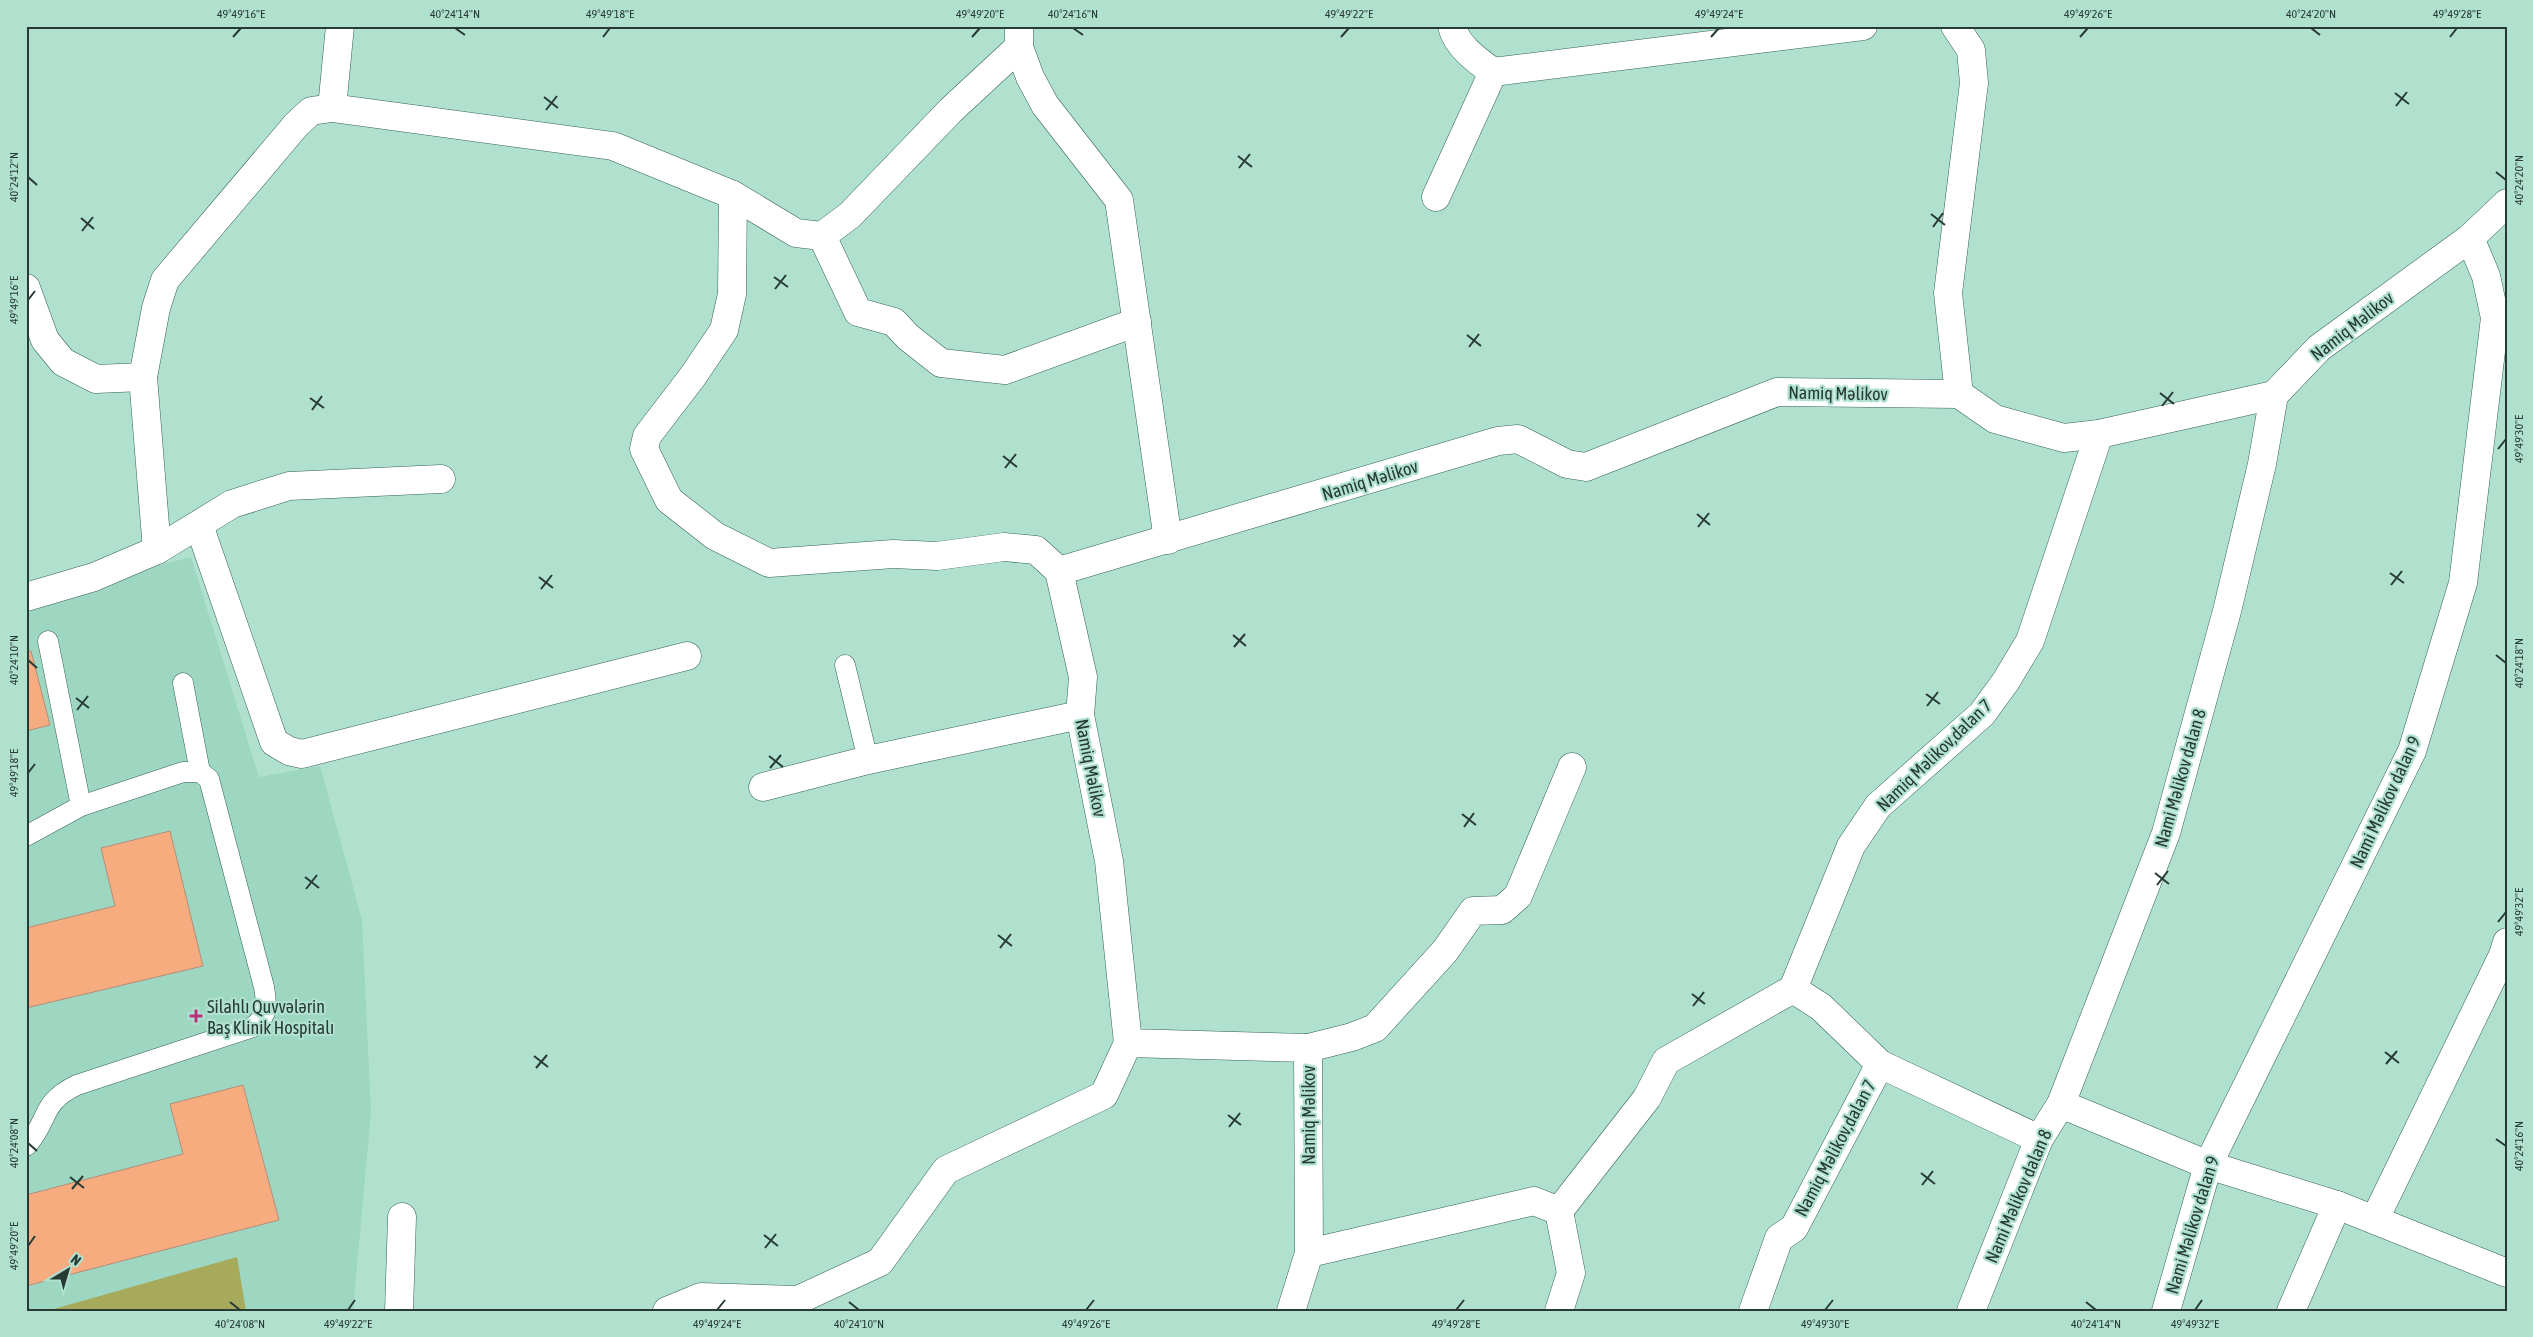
<svg xmlns="http://www.w3.org/2000/svg" width="2533" height="1337" font-family="'Asap Condensed',sans-serif">
  <style>
    .built { fill: #9dd6c1 }
    .green { fill: #a7aa5a }
    .building { fill: #f7ac80; stroke: #b48d78 }
    .lines { fill: none; stroke-linecap: round; stroke-linejoin: round }
    .service-casing { stroke: #346253; stroke-width: 21 }
    .minor-casing { stroke: #346253; stroke-width: 29 }
    .service { stroke: #fff; stroke-width: 20 }
    .minor { stroke: #fff; stroke-width: 28 }
    .ticks { fill: none; stroke: #273a33; stroke-width: 2 }
    .poi-dot { fill: #b6347c; stroke: #b0e1cf; stroke-width: 2 }
    .labels { text-anchor: middle; dominant-baseline: central; stroke-width: 4.5; stroke-linejoin: round; paint-order: stroke }
    .street-label { font-size: 18px; fill: #273a33; stroke: #b0e1cf }
    .poi-label { font-size: 18px; fill: #273a33; stroke: #b0e1cf; text-anchor: start }
    .neatline { fill: none; stroke: #273a33; stroke-width: 2 }
    .ticks-label { font-size: 12px; text-anchor: middle; fill: #273a33 }
  </style>
  <rect width="100%" height="100%" fill="#b0e1cf"/>
  <path class="built" d="M191,557L259,777L320,766L362,920L371,1112L353,1311H26V600Z"/>
  <path class="green" d="M237,1257L246,1311H47Z"/>
  <g class="building">
    <path d="M31,651L50,725L26,731V652Z"/>
    <path d="M170,831L203,966L26,1008V928L115,906L101,848Z"/>
    <path d="M243,1085L279,1220L26,1286V1195L183,1154L170,1104Z"/>
  </g>
  <g class="lines">
    <defs>
      <g id="service">
        <path d="M48,641L81,806"/>
        <path d="M845,665L868,760"/>
        <path d="M183,683L200,772"/>
        <path d="M26,836L81,806L183,772H200L209,779L264,987C267,1007 269,1014 253,1027L77,1085C39,1103 50,1121 26,1146"/>
      </g>
      <g id="minor">
        <path d="M1452,26C1456,46 1478,61 1493,72"/>
        <path d="M1955,26L1971,50L1974,83L1948,293L1959,394"/>
        <path d="M1019,47L1030,77L1045,105L1119,200L1168,540"/>
        <path d="M332,108L340,26"/>
        <path d="M733,195L732,294L724,330L693,376L647,436L644,449L669,500L715,536L769,563L893,554L937,556L1004,547L1036,550L1059,571"/>
        <path d="M1436,197L1493,72L1863,26"/>
        <path d="M822,236L858,312L894,322L908,337L941,363L1005,370L1137,322"/>
        <path d="M26,288L45,340L63,362L96,379L143,377"/>
        <path d="M199,525L274,742L289,751L302,754L687,656"/>
        <path d="M157,550L143,377L156,308L165,280L296,125L311,111L332,108L613,146L733,195L796,233L822,236L850,215L951,110L1019,47V26"/>
        <path d="M26,597L94,577L157,550L232,504L289,486L441,479"/>
        <path d="M763,787L868,760L1080,715"/>
        <path d="M1793,989L1851,846L1878,806L1982,714L2006,681L2030,641L2099,434"/>
        <path d="M1308,1048L1352,1037L1375,1028L1445,951L1473,911L1502,910L1518,896L1572,767"/>
        <path d="M2061,1104L2208,1165L2337,1205L2507,1273"/>
        <path d="M2375,1219L2503,955L2507,942"/>
        <path d="M1309,1253L1534,1201L1559,1211L1647,1098L1666,1061L1793,989L1821,1007L1880,1064L2039,1139"/>
        <path d="M399,1311L402,1217"/>
        <path d="M667,1311L701,1297L798,1300L880,1262L946,1170L1104,1095L1128,1043"/>
        <path d="M1291,1311L1309,1253L1308,1048L1128,1043L1109,861L1080,715L1083,677L1059,571L1498,441L1518,439L1567,464L1586,467L1777,392L1959,394L1995,419L2064,438L2099,434L2274,395L2319,348L2470,238L2507,203"/>
        <path d="M1559,1311L1571,1273L1559,1211"/>
        <path d="M1753,1311L1779,1238L1794,1228L1880,1064"/>
        <path d="M1971,1311L2039,1139L2061,1104L2166,833L2227,611L2262,464L2274,395"/>
        <path d="M2166,1311L2208,1165L2412,751L2463,583L2495,318L2486,276L2470,238"/>
        <path d="M2291,1311L2337,1205"/>
      </g>
    </defs>
    <use href="#service" class="service-casing"/>
    <use href="#minor" class="minor-casing"/>
    <use href="#service" class="service"/>
    <use href="#minor" class="minor"/>
  </g>
  <path class="ticks" d="M455,28L465,35M1073,28L1083,35M2311,28L2320,35M233,37L241,28M603,37L610,28M972,37L980,28M1341,37L1349,28M1711,37L1719,28M2080,37L2088,28M2450,37L2457,28M2395,93L2409,104M544,97L558,108M2396,106L2407,92M546,110L557,96M1238,156L1252,167M1239,168L1250,154M2496,172L2506,180M28,177L37,185M1931,214L1945,225M81,218L94,229M1933,227L1943,213M82,231L93,217M774,277L788,287M775,289L786,275M28,300L35,291M1467,335L1481,346M1469,347L1479,334M2160,393L2174,404M310,398L324,408M2162,406L2173,392M312,410L322,396M2498,449L2506,439M1003,456L1017,467M1005,468L1016,454M1697,514L1710,525M1698,527L1709,513M2390,573L2404,583M539,577L553,588M2391,585L2402,571M541,589L552,575M1233,635L1246,646M1234,647L1245,634M2496,655L2506,663M28,660L37,668M1926,694L1940,704M76,698L89,708M1927,706L1938,692M77,710L88,696M769,756L783,767M770,768L781,755M28,773L35,764M1462,814L1476,825M1464,827L1474,813M2155,873L2169,884M305,877L319,888M2157,885L2168,871M306,889L317,875M2498,922L2506,912M998,935L1012,946M1000,948L1011,934M1692,994L1705,1004M1693,1006L1704,992M2385,1052L2399,1063M534,1056L548,1067M2386,1064L2397,1051M536,1068L547,1055M1228,1115L1241,1125M1229,1127L1240,1113M2496,1139L2506,1146M28,1143L37,1151M1921,1173L1935,1184M70,1177L84,1188M1922,1185L1933,1171M72,1189L83,1176M764,1235L778,1246M28,1246L35,1236M765,1248L776,1234M230,1302L240,1310M849,1302L859,1310M2086,1302L2096,1310M348,1310L355,1300M717,1310L725,1300M1086,1310L1094,1300M1456,1310L1464,1300M1825,1310L1833,1300M2195,1310L2202,1300"/>
  <path class="poi-dot" d="M193.5 1008.5h5v5h5v5h-5v5h-5v-5h-5v-5h5z"/>
  <g class="labels">
    <g class="street-label">
      <text transform="translate(2352 326) rotate(-38)">Namiq Məlikov</text>
      <text transform="translate(1838 393) rotate(1)">Namiq Məlikov</text>
      <text transform="translate(1370 480) rotate(-17)">Namiq Məlikov</text>
      <text transform="translate(1934 755) rotate(-44)">Namiq Məlikov,dalan 7</text>
      <text transform="translate(1091 768) rotate(79)">Namiq Məlikov</text>
      <text transform="translate(2180 778) rotate(-74)">Nami Məlikov dalan 8</text>
      <text transform="translate(2385 802) rotate(-65)">Nami Məlikov dalan 9</text>
      <text transform="translate(1308 1115) rotate(-90)">Namiq Məlikov</text>
      <text transform="translate(1835 1148) rotate(-62)">Namiq Məlikov,dalan 7</text>
      <text transform="translate(2018 1196) rotate(-67)">Nami Məlikov dalan 8</text>
      <text transform="translate(2192 1225) rotate(-73)">Nami Məlikov dalan 9</text>
    </g>
    <g class="poi-label">
      <text x="207" y="1006">Silahlı Quvvələrin<tspan x="207" dy="21">Baş Klinik Hospitalı</tspan></text>
    </g>
  </g>
  <rect width="2533" height="1337" fill="none" stroke="#b0e1cf" stroke-width="55"/>
  <g transform="translate(68 1270) rotate(38)" stroke="#b0e1cf" stroke-width="4" paint-order="stroke">
  <path d="M0-4L9 19L0 12L-9 19Z" fill="#273a33"/>
  <text y="-8" font-size="14" font-weight="bold" text-anchor="middle" fill="#273a33">N</text>
  </g>
  <rect x="28" y="28" width="2478" height="1282" class="neatline"/>
  <g class="ticks-label">
    <text x="241" y="18">49°49'16"E</text>
    <text x="455" y="18">40°24'14"N</text>
    <text x="610" y="18">49°49'18"E</text>
    <text x="980" y="18">49°49'20"E</text>
    <text x="1073" y="18">40°24'16"N</text>
    <text x="1349" y="18">49°49'22"E</text>
    <text x="1719" y="18">49°49'24"E</text>
    <text x="2088" y="18">49°49'26"E</text>
    <text x="2311" y="18">40°24'20"N</text>
    <text x="2457" y="18">49°49'28"E</text>
    <text transform="translate(14 177) rotate(-90)" y="4">40°24'12"N</text>
    <text transform="translate(2519 180) rotate(-90)" y="4">40°24'20"N</text>
    <text transform="translate(14 300) rotate(-90)" y="4">49°49'16"E</text>
    <text transform="translate(2519 439) rotate(-90)" y="4">49°49'30"E</text>
    <text transform="translate(14 660) rotate(-90)" y="4">40°24'10"N</text>
    <text transform="translate(2519 663) rotate(-90)" y="4">40°24'18"N</text>
    <text transform="translate(14 773) rotate(-90)" y="4">49°49'18"E</text>
    <text transform="translate(2519 912) rotate(-90)" y="4">49°49'32"E</text>
    <text transform="translate(14 1143) rotate(-90)" y="4">40°24'08"N</text>
    <text transform="translate(2519 1146) rotate(-90)" y="4">40°24'16"N</text>
    <text transform="translate(14 1246) rotate(-90)" y="4">49°49'20"E</text>
    <text x="240" y="1328">40°24'08"N</text>
    <text x="348" y="1328">49°49'22"E</text>
    <text x="717" y="1328">49°49'24"E</text>
    <text x="859" y="1328">40°24'10"N</text>
    <text x="1086" y="1328">49°49'26"E</text>
    <text x="1456" y="1328">49°49'28"E</text>
    <text x="1825" y="1328">49°49'30"E</text>
    <text x="2096" y="1328">40°24'14"N</text>
    <text x="2195" y="1328">49°49'32"E</text>
  </g>
</svg>
